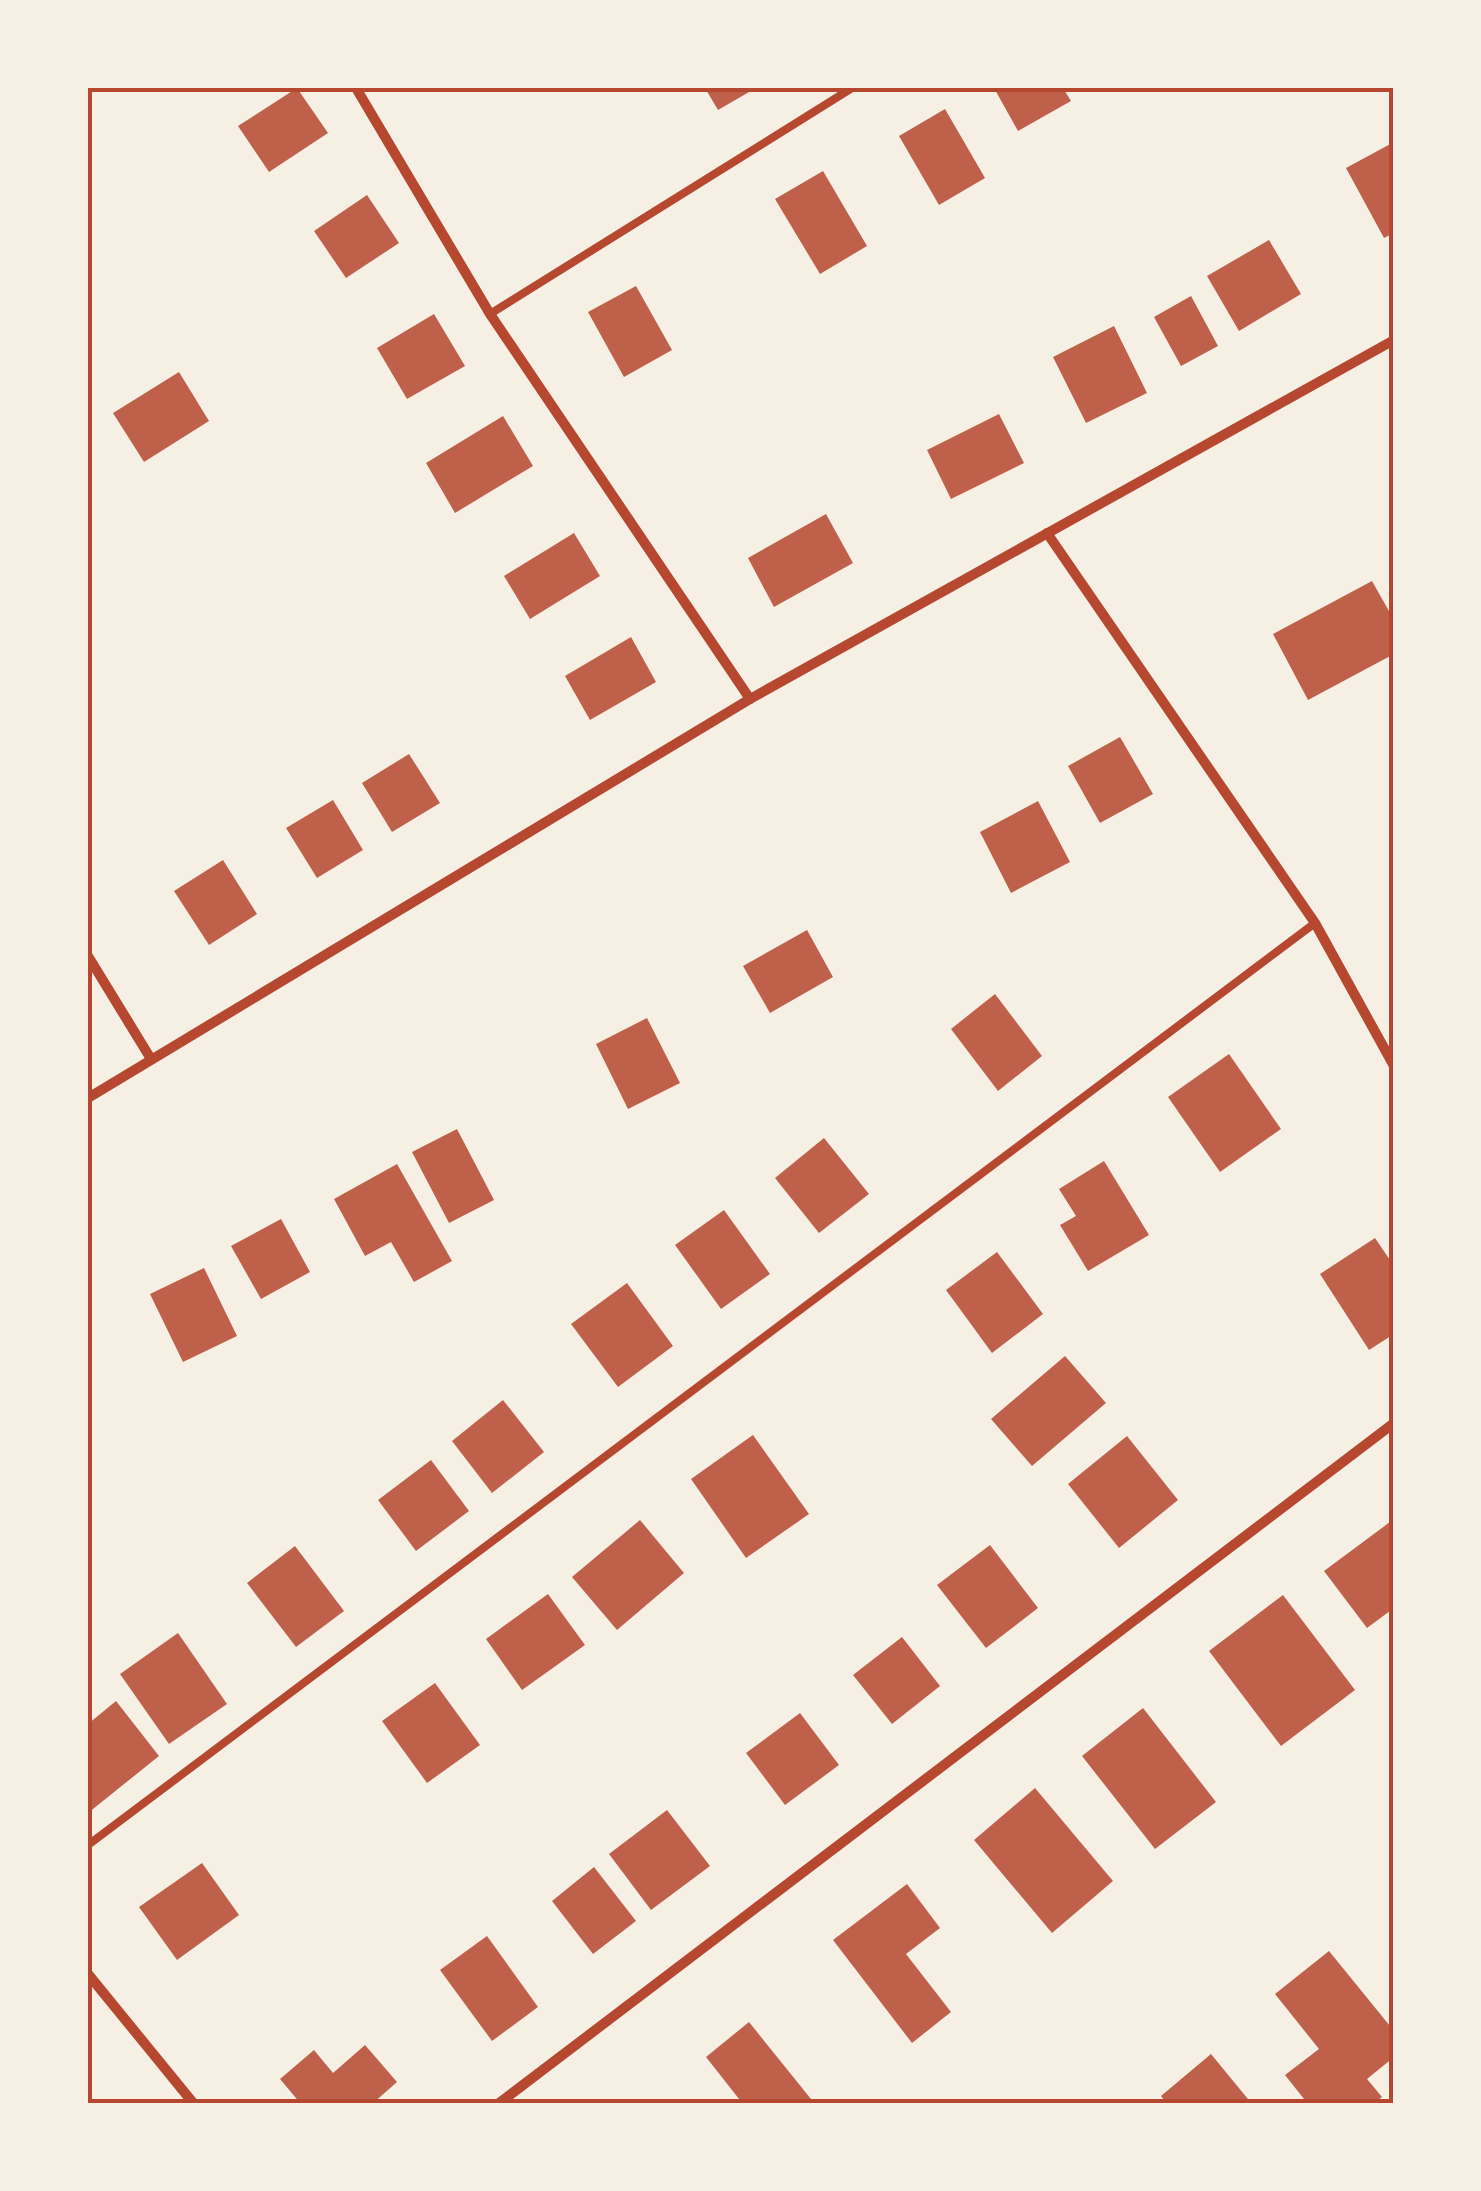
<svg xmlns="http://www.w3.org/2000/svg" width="1481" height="2191" font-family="'PT Sans Narrow',sans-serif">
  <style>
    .building { fill: #bf614a }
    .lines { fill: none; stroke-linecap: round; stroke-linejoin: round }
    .service { stroke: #b5482f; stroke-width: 8 }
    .minor { stroke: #b5482f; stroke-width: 10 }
    .neatline { fill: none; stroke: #b5482f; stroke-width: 4 }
  </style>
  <rect width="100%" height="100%" fill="#f6efe4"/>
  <g class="building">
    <path d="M297,88L328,133L269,172L238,126Z"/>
    <path d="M705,88H756L718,110Z"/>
    <path d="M994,88H1063L1071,101L1018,131Z"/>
    <path d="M945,109L985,178L939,205L899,136Z"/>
    <path d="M1394,142V233L1384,238L1346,168Z"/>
    <path d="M823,171L867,246L820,274L775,199Z"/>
    <path d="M367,195L399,243L346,278L314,231Z"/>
    <path d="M1269,240L1301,294L1239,331L1207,276Z"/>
    <path d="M636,286L672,350L624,377L588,312Z"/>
    <path d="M1191,296L1218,346L1181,366L1154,317Z"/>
    <path d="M434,314L465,366L407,399L377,348Z"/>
    <path d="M1114,326L1147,393L1086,423L1053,357Z"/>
    <path d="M179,372L209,421L144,462L113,413Z"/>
    <path d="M999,414L1024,463L951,499L927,450Z"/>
    <path d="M503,416L533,466L455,513L426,463Z"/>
    <path d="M826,514L853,563L774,607L748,558Z"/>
    <path d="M574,533L600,576L530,619L504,576Z"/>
    <path d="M1372,581L1394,620V654L1308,700L1273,634Z"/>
    <path d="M631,637L656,682L590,720L565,676Z"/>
    <path d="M1120,737L1153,794L1100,823L1068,766Z"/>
    <path d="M409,754L440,803L392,832L362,783Z"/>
    <path d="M333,800L363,850L317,878L286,828Z"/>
    <path d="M1038,801L1070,862L1011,893L980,832Z"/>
    <path d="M223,860L257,914L209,945L174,891Z"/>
    <path d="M807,930L833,977L770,1013L743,966Z"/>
    <path d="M995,994L1042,1056L998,1091L951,1029Z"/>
    <path d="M647,1018L680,1083L628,1109L596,1044Z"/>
    <path d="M1229,1054L1281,1129L1220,1172L1168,1097Z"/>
    <path d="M457,1129L494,1200L449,1223L412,1152Z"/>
    <path d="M824,1138L869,1194L819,1233L775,1178Z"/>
    <path d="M1104,1161L1149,1235L1088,1271L1060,1225L1076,1216L1059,1189Z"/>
    <path d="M397,1164L452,1261L414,1282L391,1242L365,1256L334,1199Z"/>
    <path d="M724,1210L770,1274L721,1309L675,1245Z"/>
    <path d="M281,1219L310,1272L261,1299L231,1246Z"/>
    <path d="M1375,1238L1394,1266V1334L1369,1350L1320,1274Z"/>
    <path d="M997,1252L1043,1314L992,1353L946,1290Z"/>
    <path d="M204,1268L237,1336L183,1362L150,1294Z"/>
    <path d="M627,1283L673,1346L618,1387L571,1324Z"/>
    <path d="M1065,1356L1106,1403L1032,1466L991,1419Z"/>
    <path d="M503,1400L544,1452L492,1493L452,1441Z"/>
    <path d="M753,1435L809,1514L746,1558L691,1479Z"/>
    <path d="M1127,1436L1178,1500L1119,1548L1068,1484Z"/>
    <path d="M431,1460L469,1511L416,1551L378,1500Z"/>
    <path d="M1394,1519V1608L1367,1628L1324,1571Z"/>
    <path d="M640,1520L684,1573L617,1630L572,1577Z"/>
    <path d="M990,1545L1038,1608L986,1648L937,1585Z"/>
    <path d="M295,1546L344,1611L296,1647L247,1583Z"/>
    <path d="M548,1594L585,1645L522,1690L486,1639Z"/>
    <path d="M1283,1595L1355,1690L1281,1746L1209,1651Z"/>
    <path d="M178,1633L227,1704L169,1744L120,1674Z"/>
    <path d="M902,1637L940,1686L892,1724L853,1675Z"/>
    <path d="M435,1683L480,1745L427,1783L382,1721Z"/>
    <path d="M116,1701L159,1756L88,1813V1724Z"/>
    <path d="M1143,1708L1216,1802L1155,1849L1082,1756Z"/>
    <path d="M800,1713L839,1765L785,1805L746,1753Z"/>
    <path d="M1035,1788L1113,1881L1052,1933L974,1840Z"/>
    <path d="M667,1810L710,1866L651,1910L609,1854Z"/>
    <path d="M202,1863L239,1915L177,1960L139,1907Z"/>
    <path d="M594,1867L636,1921L593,1954L552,1901Z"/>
    <path d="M907,1884L940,1928L906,1954L951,2012L912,2043L833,1940Z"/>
    <path d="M487,1936L538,2007L492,2041L440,1970Z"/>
    <path d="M1329,1951L1394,2031V2057L1367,2079L1382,2097L1373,2104H1308L1285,2075L1319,2049L1275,1994Z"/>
    <path d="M749,2022L815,2104H743L706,2057Z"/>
    <path d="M365,2045L397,2082L372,2104H301L280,2079L314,2050L333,2073Z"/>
    <path d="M1211,2054L1252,2104H1167L1161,2096Z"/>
  </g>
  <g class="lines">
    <g class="service">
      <path d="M490,314L852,88"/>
      <path d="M88,1845L1315,923"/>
    </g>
    <g class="minor">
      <path d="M356,88L490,314L750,699"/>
      <path d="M1047,533L1315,923L1394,1066"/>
      <path d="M88,956L151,1059"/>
      <path d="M88,1098L750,699L1394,340"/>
      <path d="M88,1974L194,2104"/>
      <path d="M498,2104L1394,1423"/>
    </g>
  </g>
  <rect width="1481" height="2191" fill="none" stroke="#f6efe4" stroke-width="180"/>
  <rect x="90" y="90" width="1301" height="2011" class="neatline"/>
</svg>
